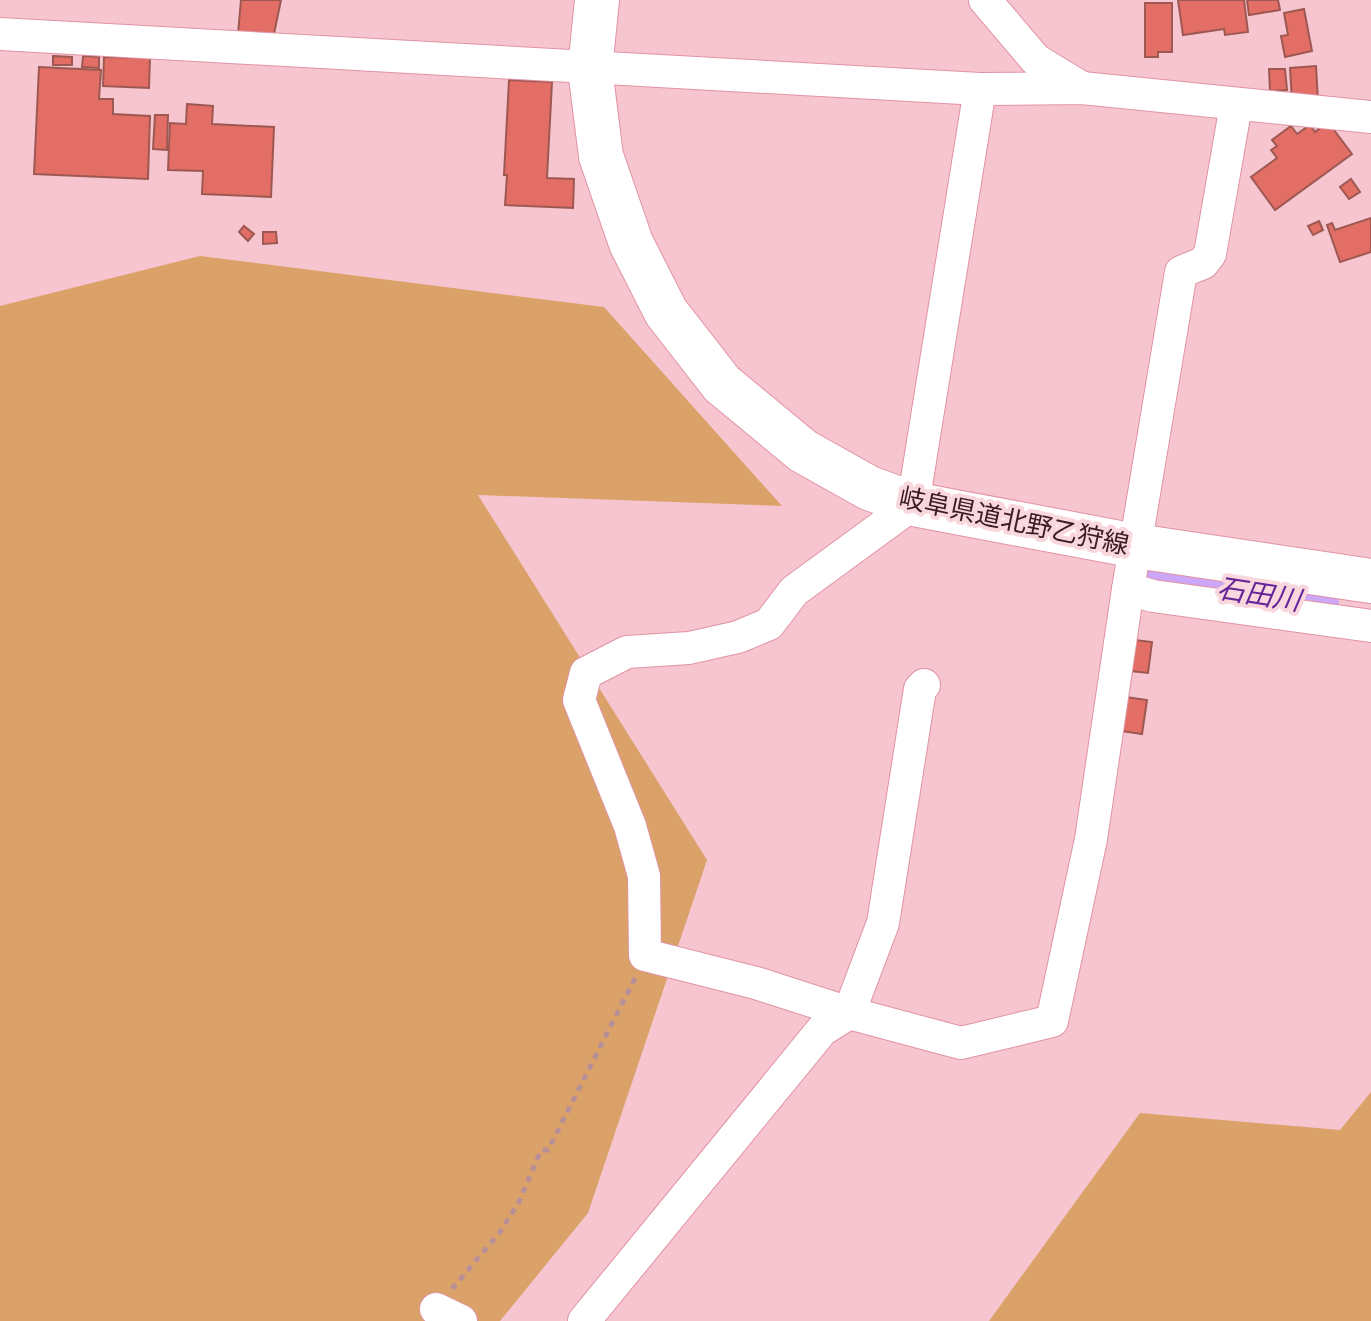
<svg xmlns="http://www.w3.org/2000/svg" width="1371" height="1321" font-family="'Space Grotesk','Noto Sans JP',sans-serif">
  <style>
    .green { fill: #daa269 }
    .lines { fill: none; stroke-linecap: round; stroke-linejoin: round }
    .river { stroke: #cda7f7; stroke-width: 46 }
    .building { fill: #e26e66; stroke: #9e5852; stroke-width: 2 }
    .street-casing { stroke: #e093a4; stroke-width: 34 }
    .primary-casing { stroke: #e093a4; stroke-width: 46 }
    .path { stroke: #b88e97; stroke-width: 5; stroke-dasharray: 6 6; stroke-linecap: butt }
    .street { stroke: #fff; stroke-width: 32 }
    .primary { stroke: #fff; stroke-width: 44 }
    .labels { text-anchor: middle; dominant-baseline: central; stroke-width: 8; stroke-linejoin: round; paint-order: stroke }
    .street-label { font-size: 26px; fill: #3a1c23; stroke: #f9d7dd }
    .water-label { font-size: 28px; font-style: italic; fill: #652497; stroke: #f9d7dd }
  </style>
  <rect width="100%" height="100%" fill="#f6c5cf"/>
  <g class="green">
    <path d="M200,256L604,307L782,506L478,495L707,860L588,1213L500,1321H0V306Z"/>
    <path d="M1371,1092V1321H989L1140,1113L1340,1130Z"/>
  </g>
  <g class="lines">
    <path class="river" d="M1146,576L1316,604"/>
  </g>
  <g class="building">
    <path d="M241,0H281L273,39L238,34Z"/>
    <path d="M1178,0H1244L1248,32L1225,35L1224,29L1183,35Z"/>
    <path d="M1247,0H1278L1280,10L1249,15Z"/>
    <path d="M1145,3H1172V52H1158V57H1145Z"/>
    <path d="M1304,9L1312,51L1285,57L1281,36L1288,35L1284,13Z"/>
    <path d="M53,56L72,57V65H53Z"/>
    <path d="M83,56L99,57V68L82,67Z"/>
    <path d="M104,57L150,58L149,88L103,86Z"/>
    <path d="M1316,66L1318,100L1292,101L1290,68Z"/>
    <path d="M39,67L101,70L99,99H113V114L150,116L148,179L34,174Z"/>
    <path d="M1269,69H1285L1287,90L1270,91Z"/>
    <path d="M509,80L552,82L547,178L574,179L573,208L505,205L507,175H504Z"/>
    <path d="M187,104L213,106L212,124L274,127L271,197L202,194L203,171L168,170L170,123L186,124Z"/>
    <path d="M155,115H168L167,150L153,149Z"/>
    <path d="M1328,122L1352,154L1275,210L1251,177L1277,158L1271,150L1277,146L1272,140L1291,126L1297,134L1310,125L1315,132Z"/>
    <path d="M1351,179L1360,192L1349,199L1340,187Z"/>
    <path d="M1371,218V252L1340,262L1327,225L1332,223L1335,230Z"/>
    <path d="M1319,221L1323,230L1313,235L1308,226Z"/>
    <path d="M244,226L254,234L248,241L239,232Z"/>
    <path d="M263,232H276L277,243L263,244Z"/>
    <path d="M1135,640L1152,642L1148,673L1131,671Z"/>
    <path d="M1126,697L1147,700L1142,734L1121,731Z"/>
  </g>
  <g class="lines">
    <defs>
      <g id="street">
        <path d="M985,0L1036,60L1082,88"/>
        <path d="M0,34L980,89L1082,88L1371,117"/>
        <path d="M980,89L913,504L794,591L769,624L738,637L689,648L627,652L586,673L579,700L630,826L644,876L645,955L756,983L849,1013L961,1043L1052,1021L1091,839L1128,589L1181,272L1203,263L1210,254L1236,105"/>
        <path d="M1128,589L1153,596L1371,626"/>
        <path d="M436,1309L461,1321"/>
        <path d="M584,1321L822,1030L849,1013L883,923L920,689L924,685"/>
      </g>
      <path id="primary" d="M597,0L590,69L601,156L631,243L666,312L722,384L803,451L869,488L913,504L1136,546L1371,581"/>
    </defs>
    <use href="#street" class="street-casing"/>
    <use href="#primary" class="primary-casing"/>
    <path class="path" d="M452,1289L500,1232L519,1202L541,1150H548L635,978"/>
    <use href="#street" class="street"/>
    <use href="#primary" class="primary"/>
  </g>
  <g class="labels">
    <g class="street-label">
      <text transform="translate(1014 521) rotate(12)">岐阜県道北野乙狩線</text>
    </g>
    <g class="water-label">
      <text transform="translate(1259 594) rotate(9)">石田川</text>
    </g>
  </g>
</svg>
